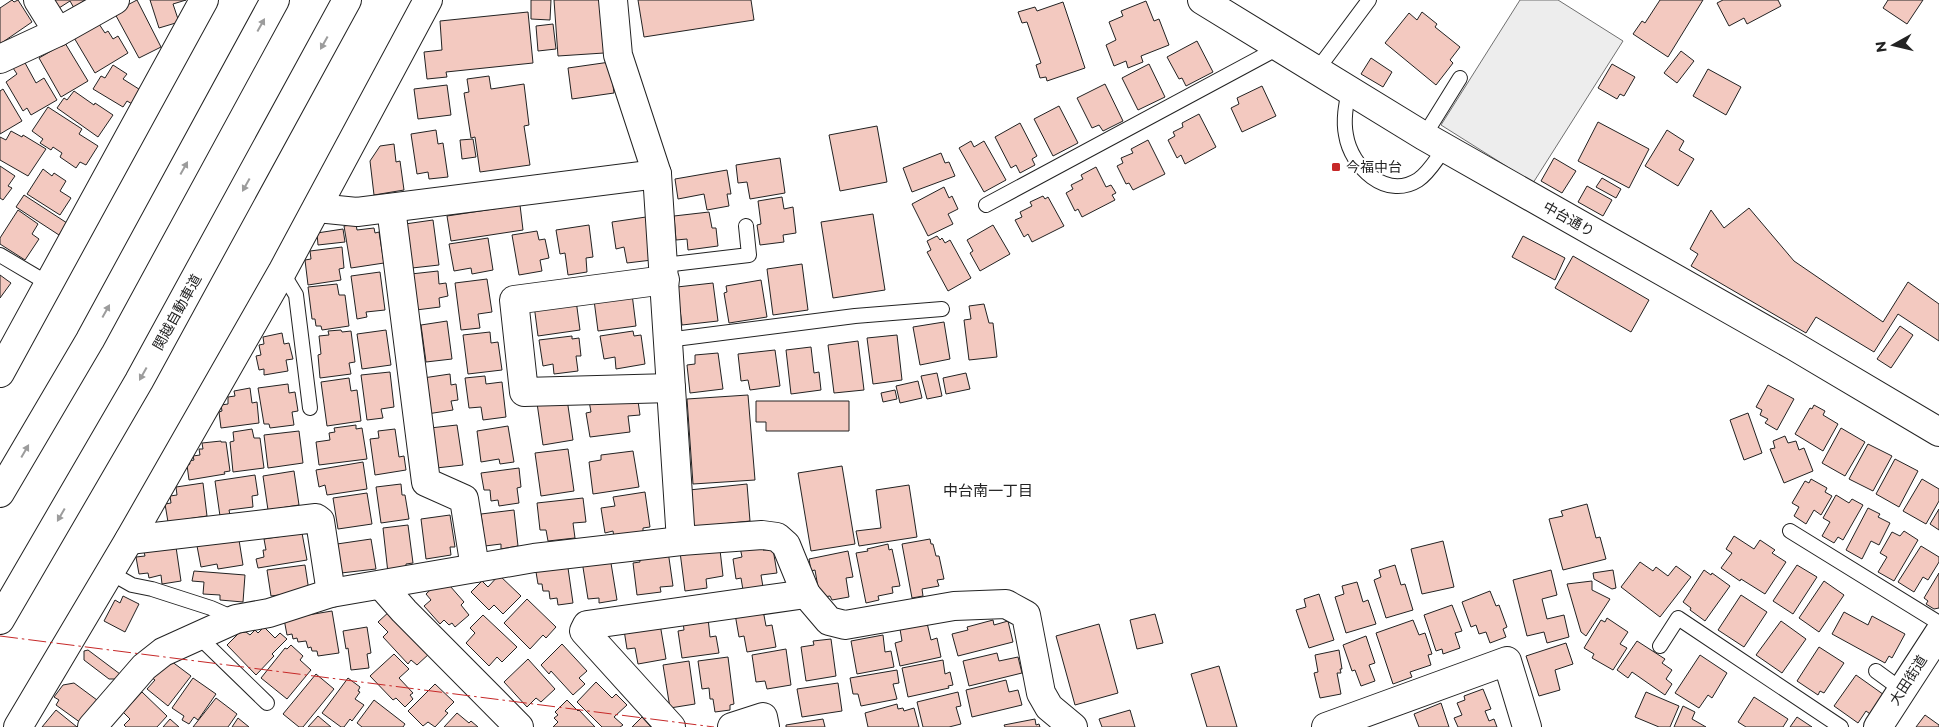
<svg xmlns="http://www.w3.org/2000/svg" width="1939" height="727" font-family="Montserrat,'Noto Sans JP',sans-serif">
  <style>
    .parking { fill: #ededed; stroke: #6f6f6f }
    .building { fill: #f3c9c0; stroke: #222 }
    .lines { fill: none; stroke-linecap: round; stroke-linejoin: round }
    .lane-casing { stroke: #222; stroke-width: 16 }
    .street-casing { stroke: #222; stroke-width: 30 }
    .secondary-casing { stroke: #222; stroke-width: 30 }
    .highway-casing { stroke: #222; stroke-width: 30 }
    .lane { stroke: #fff; stroke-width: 14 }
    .street { stroke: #fff; stroke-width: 28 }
    .secondary { stroke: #fff; stroke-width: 28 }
    .highway { stroke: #fff; stroke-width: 28 }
    .power { stroke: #c62828; stroke-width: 1; stroke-dasharray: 18 4 2.5 4; stroke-linecap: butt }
    .oneway { fill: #9c9c9c }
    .poi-dot { fill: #c62828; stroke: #fff; stroke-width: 2 }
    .labels { text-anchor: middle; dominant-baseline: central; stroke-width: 4; stroke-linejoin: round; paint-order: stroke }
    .poi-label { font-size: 14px; fill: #222; stroke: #fff; text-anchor: start }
    .street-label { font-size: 14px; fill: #222; stroke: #fff }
    .neighbourhood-label { font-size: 15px; fill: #222; stroke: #fff }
  </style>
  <rect width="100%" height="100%" fill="#fff"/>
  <path class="parking" d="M1520,0H1558L1623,41L1533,183L1441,125Z"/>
  <g class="building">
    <path d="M12,0L14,2L18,0L32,22L0,44V8Z"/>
    <path d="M54,0H85L74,8L70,1L59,8Z"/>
    <path d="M137,0L161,47L139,58L114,12Z"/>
    <path d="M150,0H186L173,4L179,22L159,28Z"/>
    <path d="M531,0H551L550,20L531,19Z"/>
    <path d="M554,0H601L604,53L558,56Z"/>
    <path d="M638,0H751L754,20L644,37Z"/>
    <path d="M1660,0H1703L1668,57L1633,34L1642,21L1645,23Z"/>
    <path d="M1723,0H1778L1781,6L1747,24L1744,18L1729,26L1717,3Z"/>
    <path d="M1888,0H1923L1907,24L1883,8Z"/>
    <path d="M1146,1L1154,21L1159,19L1169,45L1141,56L1143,62L1128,68L1126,61L1114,66L1106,45L1116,40L1109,22L1123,16L1121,11Z"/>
    <path d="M1063,2L1085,68L1047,81L1046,77L1040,78L1036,65L1041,63L1027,22L1022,23L1018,12L1035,7L1037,11Z"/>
    <path d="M528,12L533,63L446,72L447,77L427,79L424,52L442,50L440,21Z"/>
    <path d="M1422,12L1437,24L1435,27L1460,47L1450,60L1453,63L1436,85L1385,43L1409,13L1417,20Z"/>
    <path d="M97,21L105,33L108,31L113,39L118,36L128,53L95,73L73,36Z"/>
    <path d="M553,24L556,49L538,51L536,26Z"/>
    <path d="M1197,41L1213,72L1186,86L1182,78L1179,79L1167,57Z"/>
    <path d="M65,43L88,81L61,97L39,58Z"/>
    <path d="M1681,51L1694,61L1677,83L1664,73Z"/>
    <path d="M1371,58L1392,72L1383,87L1361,74Z"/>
    <path d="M24,61L36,83L44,78L57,100L31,115L27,108L23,111L6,82L17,74L13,68Z"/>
    <path d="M610,62L614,93L572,99L568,68Z"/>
    <path d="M1149,64L1165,97L1138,110L1122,78Z"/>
    <path d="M1612,64L1635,77L1624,96L1620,94L1617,99L1598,88Z"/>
    <path d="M113,65L127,74L123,79L142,91L134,105L127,101L123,107L93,89L101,76L105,78Z"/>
    <path d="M1708,69L1741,87L1726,115L1693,96Z"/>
    <path d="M489,76L491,89L524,84L529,125L524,126L530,165L480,172L475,137L471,138L464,93L469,92L467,79Z"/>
    <path d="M1105,84L1123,121L1103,131L1099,125L1092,128L1077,98Z"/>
    <path d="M447,85L451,115L418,119L414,89Z"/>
    <path d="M1262,86L1276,116L1242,132L1231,108L1239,104L1237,98Z"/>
    <path d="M3,89L22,121L0,134V91Z"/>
    <path d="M74,91L94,105L95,103L113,115L98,137L57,108L64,98L67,100Z"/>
    <path d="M1059,106L1078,143L1053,156L1034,119Z"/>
    <path d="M48,107L82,129L79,134L98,146L86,165L80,162L76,168L60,157L62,153L53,147L51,150L40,143L43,139L32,131Z"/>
    <path d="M1199,114L1216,147L1185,164L1181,155L1177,158L1168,140L1175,136L1173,132L1183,127L1182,123Z"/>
    <path d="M1598,122L1649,149L1629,188L1578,161Z"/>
    <path d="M1020,123L1037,156L1032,159L1035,165L1020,173L1016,165L1011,168L995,137Z"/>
    <path d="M877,126L887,182L840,191L829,135Z"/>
    <path d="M436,130L438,144L443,143L448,177L429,179L428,172L417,174L411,134Z"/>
    <path d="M1667,130L1684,141L1679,150L1694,159L1678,186L1645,166Z"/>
    <path d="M11,131L22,137L23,135L46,149L28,176L0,160V137L6,140Z"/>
    <path d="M473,139L476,157L462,159L460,140Z"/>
    <path d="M1148,140L1165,174L1133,190L1129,183L1126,184L1117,166L1123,163L1121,158L1133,153L1131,149Z"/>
    <path d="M971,141L974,147L984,141L1006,180L984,192L959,148Z"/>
    <path d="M394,144L396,162L400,161L404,190L374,195L370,161L380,146Z"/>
    <path d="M941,153L945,163L949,162L955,176L912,192L903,168Z"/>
    <path d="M780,158L785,193L750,199L747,182L738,183L736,165Z"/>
    <path d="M1554,158L1576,171L1562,193L1541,181Z"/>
    <path d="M0,166L15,176L8,186L12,188L3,200L0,198Z"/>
    <path d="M1096,167L1106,187L1111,185L1116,193L1112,195L1115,200L1082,217L1078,209L1075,211L1066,193L1073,189L1071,185L1083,179L1081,175Z"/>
    <path d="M43,169L52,176L54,173L66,181L60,191L71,198L60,215L27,194Z"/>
    <path d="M727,170L731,194H727L729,206L707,210L704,194L678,199L675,179Z"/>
    <path d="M1602,178L1621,189L1616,198L1596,187Z"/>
    <path d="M1587,186L1612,200L1603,216L1578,202Z"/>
    <path d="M944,187L949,198L952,196L958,209L948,214L953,224L928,236L912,204Z"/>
    <path d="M24,195L67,223L59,235L16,207Z"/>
    <path d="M1043,196L1045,199L1048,197L1064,226L1032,242L1028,234L1024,237L1015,220L1022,217L1020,212L1032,206L1030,202Z"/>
    <path d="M782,197L784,209L793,207L796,233L783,235L784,242L760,245L757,225L761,224L758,201Z"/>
    <path d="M520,205L523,230L451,241L447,216Z"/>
    <path d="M1749,208L1794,261L1883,322L1908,282L1939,304V341L1898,314L1874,352L1816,317L1806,333L1691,266L1698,254L1690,249L1711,210L1724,228Z"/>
    <path d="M18,210L38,224L32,234L39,239L25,260L0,244V238Z"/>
    <path d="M709,212L712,228H716L718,246L688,250L687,239L676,240L674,216Z"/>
    <path d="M873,214L885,290L833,298L821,222Z"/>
    <path d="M646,217L652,260L627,263L624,247L616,249L612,222Z"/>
    <path d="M433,220L439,265L412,268L405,224Z"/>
    <path d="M356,224L357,230L374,228L375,233L379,232L384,263L351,268L344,226Z"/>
    <path d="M589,225L593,257L586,258L587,272L568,275L565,253L560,254L556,230Z"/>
    <path d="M993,225L1010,254L980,271L970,253L973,251L967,240Z"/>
    <path d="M343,229L345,242L318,245L317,233Z"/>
    <path d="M537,231L539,240L545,239L549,258L540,260L542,271L519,275L512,235Z"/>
    <path d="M937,236L940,240L942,238L945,243L950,240L971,278L948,291L927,252L931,250L927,241Z"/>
    <path d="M1523,236L1565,258L1555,280L1512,257Z"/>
    <path d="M488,238L493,270L472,274L471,268L454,271L449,244Z"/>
    <path d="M342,247L344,268L339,269L341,280L308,285L305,260L311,259L310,251Z"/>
    <path d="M1573,256L1649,300L1631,332L1555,288Z"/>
    <path d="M802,264L808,310L773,315L767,269Z"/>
    <path d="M438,271L439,284L446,283L448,296L439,298L440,307L416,310L411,274Z"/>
    <path d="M380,272L385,310L366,312L367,317L357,319L351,276Z"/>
    <path d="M0,275L11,283L0,298Z"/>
    <path d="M487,279L492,312L478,314L480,328L461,330L455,283Z"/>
    <path d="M761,280L767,317L729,323L724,293L727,292L726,286Z"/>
    <path d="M713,283L718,321L682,325L677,287Z"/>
    <path d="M337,284L339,295H345L349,326L322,330L321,326H316L315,319H312L308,287Z"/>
    <path d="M632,294L636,326L598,331L594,300Z"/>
    <path d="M576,300L580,330L538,336L534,305Z"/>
    <path d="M984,304L989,323H993L997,357L969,360L964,320L971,319L969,306Z"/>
    <path d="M447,321L452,359L426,362L421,325Z"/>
    <path d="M944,322L950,359L920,365L913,327Z"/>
    <path d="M1900,326L1913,335L1891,368L1877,359Z"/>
    <path d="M341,330L342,332L351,331L355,362L349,363L351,374L320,378L318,355L321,354L319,336L329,335L328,331Z"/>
    <path d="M386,330L391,365L362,369L357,334Z"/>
    <path d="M633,331L634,336L641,335L645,364L616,369L615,357L604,359L600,336Z"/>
    <path d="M490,332L491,343L498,342L502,370L468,374L463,335Z"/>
    <path d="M282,333L284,344L289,343L293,359L286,360L288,371L264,375V369L259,370L256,356L261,355L259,345L264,344L263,337Z"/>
    <path d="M897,335L902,380L873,384L867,338Z"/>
    <path d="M572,336V339L579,338L581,356H576L578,371L554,374L553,364L543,366L539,340Z"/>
    <path d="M858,341L864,390L834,393L828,345Z"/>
    <path d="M811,347L814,373L819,372L821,390L791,394L786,350Z"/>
    <path d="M775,350L780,386L750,390L748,380L741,381L738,354Z"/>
    <path d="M718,353L723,389L690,393L687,365L695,364V355Z"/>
    <path d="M390,372L394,407L381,409L383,418L367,420L361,375Z"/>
    <path d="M937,373L942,396L927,399L921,376Z"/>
    <path d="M966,373L970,389L946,394L943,378Z"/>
    <path d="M450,374L451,385L456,384L458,400L451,401L453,410L427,414L423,378Z"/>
    <path d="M485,376L486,384L502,382L506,417L483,420L481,407L469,408L465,378Z"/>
    <path d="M349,378L351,391L357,390L361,421L327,426L321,382Z"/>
    <path d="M918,381L922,398L900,403L896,386Z"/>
    <path d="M288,384L289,393L295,392L298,411L292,412L294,425L270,428L269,424H264L258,388Z"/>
    <path d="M1768,385L1794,399L1777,430L1765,423L1768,419L1760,415L1762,410L1756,407Z"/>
    <path d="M250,388L252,403L257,402L259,423L221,428L219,412L222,411L221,405L228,404V397L235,396L234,391Z"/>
    <path d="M895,390L897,399L883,402L881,393Z"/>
    <path d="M637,394L640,415L628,416L630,432L590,437L586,413L591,412L589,401Z"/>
    <path d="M748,395L755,480L693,484L687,399Z"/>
    <path d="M567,399L573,440L543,445L537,403Z"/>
    <path d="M756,401H849V431H766V422H756Z"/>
    <path d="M1814,405L1825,411L1823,415L1838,424L1823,451L1795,434L1810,408L1812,409Z"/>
    <path d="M1748,413L1762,453L1744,460L1730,420Z"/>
    <path d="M356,425V429L362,428L367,459L319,465L316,442L330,440L329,433L335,432L334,428Z"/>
    <path d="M457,425L463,465L436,468L430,428Z"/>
    <path d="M508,426L514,462L500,464L499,459L481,462L477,431Z"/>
    <path d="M1841,428L1865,442L1845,476L1822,463Z"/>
    <path d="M252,429L254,438H260L264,468L233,472L230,442L234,441L233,432Z"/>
    <path d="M395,429L399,457L404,456L406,470L375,475L370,439L379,438L378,431Z"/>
    <path d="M299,431L303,463L268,468L264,435Z"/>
    <path d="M1785,436L1788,443L1796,441L1799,450L1804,448L1813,471L1784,483L1770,449L1775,448L1773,441Z"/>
    <path d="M221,441V442H226L230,471L224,472L225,474L189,480L187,465L190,464L189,461L194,460L193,456L200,455L199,449H203L202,443Z"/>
    <path d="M1868,444L1892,456L1873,491L1849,479Z"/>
    <path d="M568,449L574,491L541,496L535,453Z"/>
    <path d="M633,451L639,487L593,494L589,462L601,460V455Z"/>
    <path d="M1895,459L1918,471L1899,507L1876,494Z"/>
    <path d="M363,462L367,489L327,495L325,485L319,487L316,470Z"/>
    <path d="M842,466L855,544L811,551L798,473Z"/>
    <path d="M519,468L521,487L517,488L519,503L499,506L498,500L491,501L490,490H484L481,473Z"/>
    <path d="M294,471L299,505L268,510L263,476Z"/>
    <path d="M255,475L258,495L252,496L253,507L229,510L230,515L220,516L215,481Z"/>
    <path d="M1811,479L1827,488L1825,492L1832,496L1821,515L1814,510L1806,524L1794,516L1799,507L1792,503L1805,481L1809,483Z"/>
    <path d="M1922,479L1939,489V501L1926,524L1903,511Z"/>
    <path d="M203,483L207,516L168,522L165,504L171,503L170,496L177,495L176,487Z"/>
    <path d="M401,484L402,495H405L409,519L381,523L376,487Z"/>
    <path d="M747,484L750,521L693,527L689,490Z"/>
    <path d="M909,485L917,537L859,546L856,531L881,528L876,490Z"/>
    <path d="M645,492L650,527L643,528V533L614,537L613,531L605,533L601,508L615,506L613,497Z"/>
    <path d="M367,493L372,524L338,529L333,498Z"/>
    <path d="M1836,495L1849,503L1852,499L1863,505L1843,540L1838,537L1834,543L1822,536L1830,522L1823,518Z"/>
    <path d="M583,498L586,522L573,523L575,538L548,541L546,530H540L537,503Z"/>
    <path d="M1587,504L1596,538L1600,537L1606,559L1563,570L1549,519L1563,516L1561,511Z"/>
    <path d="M1868,508L1880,514L1878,517L1890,523L1879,545L1871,541L1862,559L1846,550Z"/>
    <path d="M1939,509V530L1930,524Z"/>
    <path d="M514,510L518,546L501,549V544L485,546L481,514Z"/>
    <path d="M450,515L455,547H450L451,555L426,559L421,519Z"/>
    <path d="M408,525L413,563L406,564V570L388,573L383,528Z"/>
    <path d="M1904,531L1918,540L1894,581L1878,572L1887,557L1880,553L1892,532L1900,536Z"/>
    <path d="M302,533L307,560L258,568L256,559L264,557L263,550H266L264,539Z"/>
    <path d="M1734,536L1754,549L1760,540L1775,550L1772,553L1786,562L1765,594L1741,579L1740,581L1721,568L1732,553L1726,549Z"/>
    <path d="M371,539L376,569L341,573L337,544Z"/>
    <path d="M930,539L931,544H933L936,556H939L944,579L937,580L939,586L922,589L923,596L912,598L902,544Z"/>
    <path d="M239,540L243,565L218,569L217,564L201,567L197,546Z"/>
    <path d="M1443,541L1454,587L1422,594L1411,549Z"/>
    <path d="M762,543L763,550L773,549L777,573L761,575L763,587L743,590L741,578L736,579L733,559L742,557L740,547Z"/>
    <path d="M888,544L889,550L892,549L900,586L892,587L893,593L878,596L879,600L866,603L856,553L868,551L867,549Z"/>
    <path d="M1921,546L1939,557V562L1928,580L1923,577L1914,592L1898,582Z"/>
    <path d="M176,547L181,581L162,584L161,575L149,578L148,573L139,574L136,557L145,556L144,552Z"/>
    <path d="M720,550L723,576L706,579L707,588L685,591L680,552Z"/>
    <path d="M668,551L673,586L660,587L661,592L637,595L633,563L640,562L639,555Z"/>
    <path d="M848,551L853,577L846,578L849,597L832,600L830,596L824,597L823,592L819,593L815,570L811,571L809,559Z"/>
    <path d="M610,557L617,600L599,603V598L588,599L582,561Z"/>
    <path d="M567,561L573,603L558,605L557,598L550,599L549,591H543L542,584H538L535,566Z"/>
    <path d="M1640,562L1653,571L1656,567L1668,576L1676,566L1691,577L1660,617L1621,587Z"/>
    <path d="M305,565L309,591L271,596L267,570Z"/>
    <path d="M1395,565L1401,585L1405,584L1413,610L1386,618L1374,580L1381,577L1379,570Z"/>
    <path d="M1797,565L1817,577L1793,614L1773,601Z"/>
    <path d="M1551,570L1557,595L1542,599L1547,619L1564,615L1569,637L1547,643L1544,632L1527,636L1513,580Z"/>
    <path d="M1613,570L1616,588L1612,589L1594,579L1593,573Z"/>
    <path d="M1704,570L1711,575L1712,573L1730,586L1705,621L1690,610L1691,608L1683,602Z"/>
    <path d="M194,571L245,575L243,602L220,600V595L203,594L204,582L192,581Z"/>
    <path d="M1939,573V608L1934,609L1926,604L1928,601L1924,598Z"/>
    <path d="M499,575L521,596L503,614L494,605L489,610L471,592L482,581L488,587Z"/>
    <path d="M443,578L464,602L461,605L469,615L455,627L452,623L449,625L444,620L440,624L424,606L431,600L426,594Z"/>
    <path d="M1592,581V590L1610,599L1586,636L1581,632L1567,584Z"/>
    <path d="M1824,581L1844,595L1819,632L1799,618Z"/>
    <path d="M1357,582L1363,602L1368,600L1376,624L1346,633L1335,597L1344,594L1342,586Z"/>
    <path d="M1490,591L1496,606L1499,605L1507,627L1503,629L1506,637L1490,643L1486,632L1479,634L1476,625L1471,627L1462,602Z"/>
    <path d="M1319,594L1334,640L1309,648L1296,610L1306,607L1304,599Z"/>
    <path d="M1741,595L1767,612L1744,647L1718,630Z"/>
    <path d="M123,596L139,604L125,632L104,621L115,600L120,603Z"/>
    <path d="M527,599L556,627L546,638L543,635L530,649L504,623Z"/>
    <path d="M1452,605L1462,631L1455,633L1460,648L1443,654L1442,649L1436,651L1424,615Z"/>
    <path d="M391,610L430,653L417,665L411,660L408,664L383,637L388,632L378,622Z"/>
    <path d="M763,610L766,626L772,625L776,647L747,652L744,636L739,637L735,614Z"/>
    <path d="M332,611L339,653L318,656L317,651H312L311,647L308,648L306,641L298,642L297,638L293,639L292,634L287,635L284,619Z"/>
    <path d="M1844,612L1868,625L1872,616L1905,634L1892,658L1889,656L1885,663L1832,634Z"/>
    <path d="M1155,614L1163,643L1137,649L1130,620Z"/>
    <path d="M483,615L517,647L502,662L497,657L489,666L466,643L475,633L470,628Z"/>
    <path d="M708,618L710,637L716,636L719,653L682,658L678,631L684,630L683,622Z"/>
    <path d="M1607,618L1628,632L1620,644L1627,648L1613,670L1592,658L1594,654L1584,648L1601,620L1605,622Z"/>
    <path d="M993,620L994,625L1008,621L1013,642L958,656L952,634L968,630L967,627Z"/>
    <path d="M1413,620L1419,635L1425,633L1432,654L1428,655L1431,665L1410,672L1412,677L1393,684L1376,633Z"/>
    <path d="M1781,621L1806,639L1782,673L1756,655Z"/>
    <path d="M927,623L931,640L937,638L941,657L900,666L895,643L902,641L900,629Z"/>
    <path d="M660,624L666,659L638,664L635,648L627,649L624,630Z"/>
    <path d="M1099,624L1118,693L1075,705L1056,636Z"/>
    <path d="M264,627L275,638L280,633L287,639L272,654L274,656L256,675L227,645L239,633L246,632L250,635L255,630L258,633Z"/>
    <path d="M367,627L371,653L367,654L369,668L351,670L348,648L346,649L343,631Z"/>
    <path d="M883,635L885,652L891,651L894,667L857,674L851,641Z"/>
    <path d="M1366,636L1375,663L1369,665L1375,681L1361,686L1355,670L1352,671L1343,645Z"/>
    <path d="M831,639L836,676L806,681L801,647L814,645L813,641Z"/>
    <path d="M1637,641L1665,659L1662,663L1672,670L1666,679L1672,684L1665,695L1632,672L1628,678L1617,670Z"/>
    <path d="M1566,643L1573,664L1555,670L1560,690L1539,696L1526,656Z"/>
    <path d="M562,644L587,671L579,678L585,684L573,695L551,671L549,674L541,665Z"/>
    <path d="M291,645L303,656L300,660L311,670L287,699L261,678L285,648L287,649Z"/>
    <path d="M1819,647L1844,663L1824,693L1820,691L1818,695L1797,681Z"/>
    <path d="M786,649L791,685L767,689L765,681L756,682L752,655Z"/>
    <path d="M88,650L120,674L116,679H109L84,660V651Z"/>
    <path d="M1339,650L1342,669H1340L1341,673H1337L1341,694L1320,698L1314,673L1318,672L1315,655Z"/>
    <path d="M997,653L999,661L1018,657L1022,673L969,686L963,661Z"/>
    <path d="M394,654L409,669L399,678L413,693L410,695L413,699L405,707L396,698L393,700L370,676Z"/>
    <path d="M1700,655L1727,673L1712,698L1708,695L1699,708L1675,693Z"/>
    <path d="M728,657L734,704L730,705V710L715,712L713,699H710L709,688L702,689L698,661Z"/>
    <path d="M167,658L191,676L168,706L147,689L155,680L152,678Z"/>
    <path d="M528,659L555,689L541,702L536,698L527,707L504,682Z"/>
    <path d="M943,660L945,674L950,672L953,685L948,686L949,688L908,697L902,668Z"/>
    <path d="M689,661L695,704L670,708L663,665Z"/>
    <path d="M1219,666L1237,727H1207L1191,674Z"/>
    <path d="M897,670L899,683L893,684L897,699L861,706L858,694H853L850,678Z"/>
    <path d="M316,674L334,689L303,727H299L283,714Z"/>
    <path d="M1856,675L1887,697L1873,716L1866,711L1858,723L1834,706Z"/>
    <path d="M193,678L216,694L198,720L194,717L189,724L182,720L184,716L172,708Z"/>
    <path d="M348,678L360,687L358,691L360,692L355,699L364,705L352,721L350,719L344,727H341L322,713Z"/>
    <path d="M1006,680L1009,692L1018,690L1022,705L972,717L966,690Z"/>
    <path d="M596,682L612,698L616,694L627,705L614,717L623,725L620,727H602L577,702Z"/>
    <path d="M74,683L97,700L81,723L56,705L59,700L54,697L63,685Z"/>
    <path d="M838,683L842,711L802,717L797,689Z"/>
    <path d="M435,684L454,702L445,711L448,713L435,727L428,722L423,726L408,711Z"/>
    <path d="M1483,689L1491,709L1485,711L1489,721L1494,719L1497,727H1458L1454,718L1462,715L1457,703L1465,700L1464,696Z"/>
    <path d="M142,692L167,716L157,727H126L124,725L130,719L123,712Z"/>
    <path d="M958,692L961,706L956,707L961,724L949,727H923L917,702Z"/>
    <path d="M1646,692L1679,706L1670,727H1659L1635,717Z"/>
    <path d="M1754,697L1788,719L1783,727H1746L1738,722Z"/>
    <path d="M216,698L237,714L228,727H193Z"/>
    <path d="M374,700L405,724L403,727H362L357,723Z"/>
    <path d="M567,700L578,711L579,710L595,727H553L558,722L554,718L558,715L555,712Z"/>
    <path d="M1441,703L1449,727H1419L1414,714Z"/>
    <path d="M897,704L898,709L903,708L904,711L914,708L919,727H868L865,713Z"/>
    <path d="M1683,706L1695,712L1692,719L1706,727H1674Z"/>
    <path d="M56,710L77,727H42Z"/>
    <path d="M1130,710L1135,727H1102L1099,719Z"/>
    <path d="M457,713L469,723L471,721L478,727H444Z"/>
    <path d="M1925,715L1939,725V727H1916Z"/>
    <path d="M318,716L331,727H308Z"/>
    <path d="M642,717L651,727H632Z"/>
    <path d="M1797,717L1812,727H1790Z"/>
    <path d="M238,718L249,727H232Z"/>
    <path d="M170,719L179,727H163Z"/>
    <path d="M823,719L825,727H786V725Z"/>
    <path d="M1035,719L1036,725L1039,724L1040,727H1005L1004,725Z"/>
  </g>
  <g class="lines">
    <defs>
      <g id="lane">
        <path d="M1317,70L1369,0"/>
        <path d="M1349,90C1346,105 1343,120 1346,135C1351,167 1386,200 1418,180C1429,173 1437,158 1445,148"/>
        <path d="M1424,136L1460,78"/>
        <path d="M986,205L1280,47"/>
        <path d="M0,255L49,284"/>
        <path d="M664,265L749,255L746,226"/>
        <path d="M282,272L296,295L310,408"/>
        <path d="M667,340L855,316L942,309"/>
        <path d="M1790,531L1939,623"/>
        <path d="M109,572L132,585L152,589L211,608L236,619"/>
        <path d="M198,636L267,703"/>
        <path d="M1660,646L1678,618L1841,727"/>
        <path d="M1876,671L1902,690"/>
      </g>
      <g id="street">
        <path d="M38,0L58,32"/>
        <path d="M613,0L618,55L657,174L681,541"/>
        <path d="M0,59L58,32L115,0"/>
        <path d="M317,208L357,212L657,174"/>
        <path d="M391,208L426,482L464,499L475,568"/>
        <path d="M665,280L514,300L524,392L671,388"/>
        <path d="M0,373L204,0"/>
        <path d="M129,540L316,518L320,521L331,593"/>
        <path d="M382,586L404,611L519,727"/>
        <path d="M18,727L129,540L282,272L428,0"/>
        <path d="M92,727L144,667L163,652L236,619L269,613L331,593L534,558L681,541L762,535L777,537L786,545L806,594L829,621L845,625L954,606L1006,604L1026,615L1041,693L1049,707L1073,727"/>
        <path d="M671,727L584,631L587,625L806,594"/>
        <path d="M732,727L763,717L765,727"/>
        <path d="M1326,727L1507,661L1527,727"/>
        <path d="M1878,727L1939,633"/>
      </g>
      <path id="secondary" d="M1202,0L1424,136L1794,346L1939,432"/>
      <g id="highway">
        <path d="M0,493L90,340L275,0"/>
        <path d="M0,620L139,381L347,0"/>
      </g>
    </defs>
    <use href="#lane" class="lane-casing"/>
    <use href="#street" class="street-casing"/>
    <use href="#secondary" class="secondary-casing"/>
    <use href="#highway" class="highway-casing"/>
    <use href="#lane" class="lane"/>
    <use href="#street" class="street"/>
    <use href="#secondary" class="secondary"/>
    <use href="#highway" class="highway"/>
    <path class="power" d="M0,636L714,727"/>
  </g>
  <defs><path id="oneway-solid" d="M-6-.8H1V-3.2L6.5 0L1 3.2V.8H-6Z" transform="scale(1.25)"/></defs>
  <g class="oneway">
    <use href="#oneway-solid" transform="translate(261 25) rotate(-61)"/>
    <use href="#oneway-solid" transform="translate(324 43) rotate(119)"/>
    <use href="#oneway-solid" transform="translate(184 168) rotate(-61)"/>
    <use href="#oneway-solid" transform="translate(246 185) rotate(119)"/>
    <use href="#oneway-solid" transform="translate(106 311) rotate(-61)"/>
    <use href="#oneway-solid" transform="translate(143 374) rotate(119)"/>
    <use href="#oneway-solid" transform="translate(25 451) rotate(-60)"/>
    <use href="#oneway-solid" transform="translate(61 515) rotate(120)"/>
  </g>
  <rect class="poi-dot" x="1331" y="162" width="10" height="10" rx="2.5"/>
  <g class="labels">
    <g class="poi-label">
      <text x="1346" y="167">今福中台</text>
    </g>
    <g class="street-label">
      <text transform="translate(1569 219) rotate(29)">中台通り</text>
      <text transform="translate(177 312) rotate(-61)">関越自動車道</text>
      <text transform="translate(1908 680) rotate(-57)">大田街道</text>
    </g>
    <g class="neighbourhood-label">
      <text x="988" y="490">中台南一丁目</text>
    </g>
  </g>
  <g transform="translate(1894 45) rotate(262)" stroke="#ffffff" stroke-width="4" paint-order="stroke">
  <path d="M0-4L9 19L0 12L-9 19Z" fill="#222222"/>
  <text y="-8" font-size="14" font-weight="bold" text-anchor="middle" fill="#222222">N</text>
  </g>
</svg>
